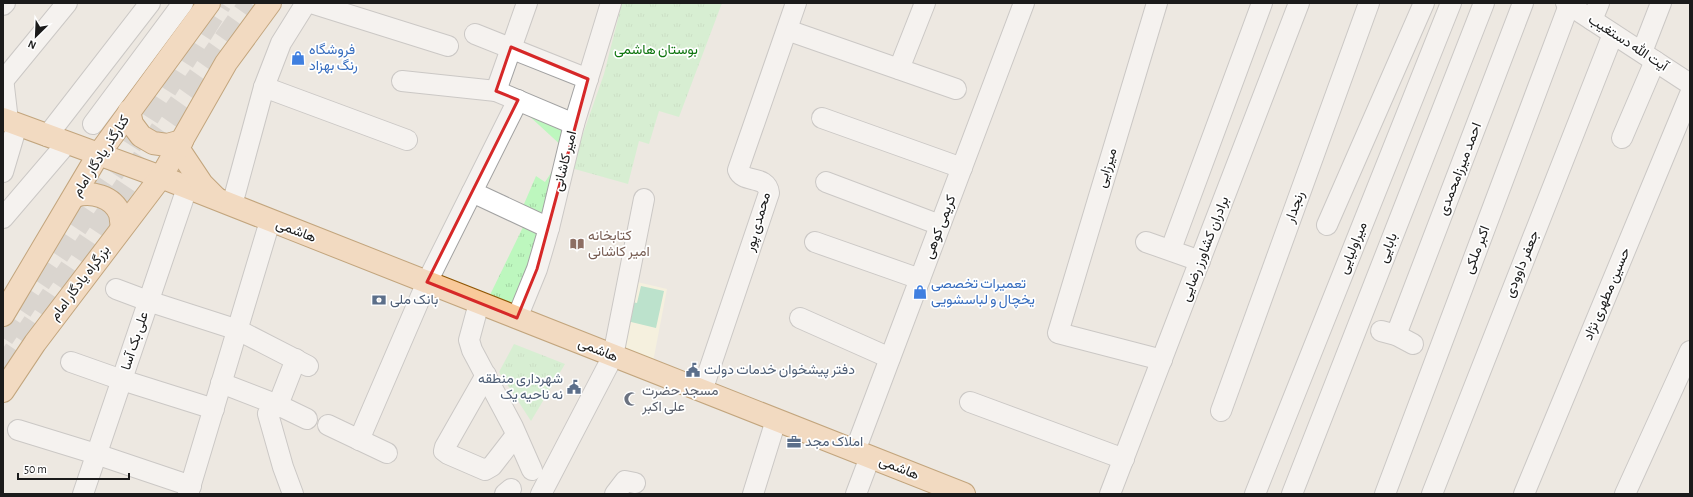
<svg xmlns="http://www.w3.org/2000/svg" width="1693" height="497" font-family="'Alegreya Sans',Vazirmatn,sans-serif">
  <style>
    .education { fill: #fefbd9 }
    .park { fill: url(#park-tufts) }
    .pitch { fill: #80dbb1 }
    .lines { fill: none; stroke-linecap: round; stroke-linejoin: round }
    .highway-tunnel { stroke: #c3bfb9; stroke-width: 22; stroke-dasharray: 22 11; stroke-linecap: butt }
    .minor-casing { stroke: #a2a2a2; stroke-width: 22 }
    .major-casing { stroke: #8f5604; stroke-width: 24 }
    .minor { stroke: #fff; stroke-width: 20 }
    .major { stroke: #f9c99a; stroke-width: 22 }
    .marked { fill: none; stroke: #d62828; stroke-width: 3; stroke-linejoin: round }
    .labels { text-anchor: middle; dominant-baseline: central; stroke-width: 3.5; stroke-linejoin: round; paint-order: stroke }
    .street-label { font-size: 14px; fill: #1b1b1b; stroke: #fff }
    .shop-label { font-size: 14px; fill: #366cbe; stroke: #fff; text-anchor: start }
    .park-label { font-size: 14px; fill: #0e750f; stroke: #fff }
    .education-label { font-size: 14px; fill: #785e54; stroke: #fff; text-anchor: start }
    .service-label { font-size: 14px; fill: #4e5e75; stroke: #fff; text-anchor: start }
    .worship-label { font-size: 14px; fill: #5b616d; stroke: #fff; text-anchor: start }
  </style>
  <defs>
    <pattern id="park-tufts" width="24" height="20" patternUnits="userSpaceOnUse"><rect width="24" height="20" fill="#bdf7be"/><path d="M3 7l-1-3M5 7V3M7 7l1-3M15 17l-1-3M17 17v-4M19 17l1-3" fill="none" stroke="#a2d3a3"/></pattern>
  </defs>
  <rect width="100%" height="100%" fill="#ede8e1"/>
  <path class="education" d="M633,281L667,289L653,362L618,348Z"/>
  <g class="park">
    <path d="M622,3H722L679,117L659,111L649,144L639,141L628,184L571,168L604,74Z"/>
    <path d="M515,103L571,127L564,148Z"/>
    <path d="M563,155L547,223L521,211L536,176L545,182Z"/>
    <path d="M524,225L542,231L512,311L488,299Z"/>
    <path d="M514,344L565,364L531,421L499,372Z"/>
  </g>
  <path class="pitch" d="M641,286L664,291L656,328L627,321L632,302L637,303Z"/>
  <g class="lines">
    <g class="highway-tunnel">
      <path d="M3,338L115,170L221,3"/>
      <path d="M3,368L130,179L160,131L250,3"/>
    </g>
    <defs>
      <g id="minor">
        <path d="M311,3L448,46"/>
        <path d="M1157,3L1058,333L1162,360"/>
        <path d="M1566,3L1690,84"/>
        <path d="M3,5L5,3"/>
        <path d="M1592,20L1599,3"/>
        <path d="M787,30L956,89"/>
        <path d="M475,34L588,79"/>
        <path d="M1642,52L1661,3"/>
        <path d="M899,69L925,3"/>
        <path d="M3,78L8,121"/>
        <path d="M3,81L67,3"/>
        <path d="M402,81L496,91L574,124"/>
        <path d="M264,87L407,140"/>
        <path d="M496,91L527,3"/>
        <path d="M822,118L962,168"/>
        <path d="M93,124L183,3"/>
        <path d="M47,136L150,3"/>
        <path d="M1622,138L1655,61"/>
        <path d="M3,172L17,125"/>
        <path d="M826,182L940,225"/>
        <path d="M472,192L549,228"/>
        <path d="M232,205L264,87L281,43L306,3"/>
        <path d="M3,218L67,143"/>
        <path d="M1327,225L1424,3"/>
        <path d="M815,242L920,279"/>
        <path d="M1146,242L1200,261"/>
        <path d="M1171,249L1262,3"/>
        <path d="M116,289L148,301L238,330L308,366"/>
        <path d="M479,303L469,340L472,350L513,427L532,470"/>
        <path d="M517,318L537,269L549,228L574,124L611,3"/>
        <path d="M800,318L890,358"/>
        <path d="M1381,331L1396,335L1413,344"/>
        <path d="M1396,335L1523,3"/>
        <path d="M296,359L278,405L307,419"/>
        <path d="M71,362L122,380L214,409"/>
        <path d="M486,375L445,447L444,451L448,454L485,470L492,466L516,435"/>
        <path d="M221,383L278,405L268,414L283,467L293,494"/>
        <path d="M702,391L769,193C767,174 743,184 738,170L796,3"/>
        <path d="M970,402L1124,459"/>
        <path d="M1221,411L1369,3"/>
        <path d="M328,425L387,453"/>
        <path d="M18,430L96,454L191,486"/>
        <path d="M359,440L427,282L518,100"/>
        <path d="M855,451L1024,3"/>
        <path d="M83,494L187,188"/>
        <path d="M188,494L270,221"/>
        <path d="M505,494L511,489"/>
        <path d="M541,494L613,356L644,199"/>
        <path d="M615,494L625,481L635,483"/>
        <path d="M753,494L776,420"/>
        <path d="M856,494L870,457"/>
        <path d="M1110,494L1299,3"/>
        <path d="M1255,494L1451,3"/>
        <path d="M1292,494L1484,3"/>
        <path d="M1385,494L1569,5"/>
        <path d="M1432,494L1613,34"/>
        <path d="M1524,494L1690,94"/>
        <path d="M1625,494L1690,351"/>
      </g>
      <g id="major">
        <path d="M129,111L132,124L141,136L153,143L167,145L182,141"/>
        <path d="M3,119L161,177L964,494"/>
        <path d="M178,148L202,184L215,197"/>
        <path d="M75,196C91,191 113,196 120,214C121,218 121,223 122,227"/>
        <path d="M3,315L98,155L209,3"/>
        <path d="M3,391L35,343L161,177L226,63L270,3"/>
      </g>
    </defs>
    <use href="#minor" class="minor-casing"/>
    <use href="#major" class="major-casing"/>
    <use href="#minor" class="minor"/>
    <use href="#major" class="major"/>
  </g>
  <path d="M0 0H1693V497H0ZM511,47L588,79L537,269L517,318L427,282L518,100L496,91Z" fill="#ede8e1" fill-opacity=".55" fill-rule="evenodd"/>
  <path class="marked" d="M511,47L588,79L537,269L517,318L427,282L518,100L496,91Z"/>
  <defs>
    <symbol id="shop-bare" viewBox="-9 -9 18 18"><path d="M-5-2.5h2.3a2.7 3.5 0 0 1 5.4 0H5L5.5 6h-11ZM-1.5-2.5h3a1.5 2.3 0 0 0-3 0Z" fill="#3f7fe0" stroke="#fff" stroke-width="2.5" paint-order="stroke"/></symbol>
    <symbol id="library-bare" viewBox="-9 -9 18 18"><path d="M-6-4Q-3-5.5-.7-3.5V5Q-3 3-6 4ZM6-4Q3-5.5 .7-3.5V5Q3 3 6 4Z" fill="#8d6e63" stroke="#fff" stroke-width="2.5" paint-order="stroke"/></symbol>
    <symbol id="bank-bare" viewBox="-9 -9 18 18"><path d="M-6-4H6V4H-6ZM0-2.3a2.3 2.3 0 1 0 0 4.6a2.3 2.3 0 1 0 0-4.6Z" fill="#5c6f8a" stroke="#fff" stroke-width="2.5" paint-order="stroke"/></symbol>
    <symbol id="civic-bare" viewBox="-9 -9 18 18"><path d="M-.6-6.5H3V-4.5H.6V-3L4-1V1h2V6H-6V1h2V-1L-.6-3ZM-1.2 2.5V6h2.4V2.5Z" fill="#5c6f8a" stroke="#fff" stroke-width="2.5" paint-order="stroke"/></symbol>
    <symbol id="mosque-bare" viewBox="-9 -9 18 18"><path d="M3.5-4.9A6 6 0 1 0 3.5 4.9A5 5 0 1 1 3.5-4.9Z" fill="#6b7280" stroke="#fff" stroke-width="2.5" paint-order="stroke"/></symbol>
    <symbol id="office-bare" viewBox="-9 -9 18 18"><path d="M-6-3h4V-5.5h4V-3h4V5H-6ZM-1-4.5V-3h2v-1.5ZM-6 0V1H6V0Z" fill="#5c6f8a" stroke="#fff" stroke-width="2.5" paint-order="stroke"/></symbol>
  </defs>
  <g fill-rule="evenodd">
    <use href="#shop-bare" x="288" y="48" width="20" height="20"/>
    <use href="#library-bare" x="567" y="234" width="20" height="20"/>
    <use href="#shop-bare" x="910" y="282" width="20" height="20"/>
    <use href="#bank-bare" x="369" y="290" width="20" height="20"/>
    <use href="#civic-bare" x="683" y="360" width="20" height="20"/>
    <use href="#civic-bare" x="564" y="377" width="20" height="20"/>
    <use href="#mosque-bare" x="621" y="389" width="20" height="20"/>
    <use href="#office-bare" x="784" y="432" width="20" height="20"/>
  </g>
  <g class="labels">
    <g class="street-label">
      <text transform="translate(1628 43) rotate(33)">آیت الله دستغیب</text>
      <text transform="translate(101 156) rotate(-57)">کنارگذر یادگار امام</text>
      <text transform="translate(565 161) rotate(-76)">امیر کاشانی</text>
      <text transform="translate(1107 168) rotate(-73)">میرزایی</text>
      <text transform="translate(1460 169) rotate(-69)">احمد میرزامحمدی</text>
      <text transform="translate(1295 207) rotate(-70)">رنجدار</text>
      <text transform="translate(758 222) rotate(-74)">محمدی پور</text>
      <text transform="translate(940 227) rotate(-69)">کریمی کوهی</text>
      <text transform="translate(296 231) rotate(21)">هاشمی</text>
      <text transform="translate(1353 248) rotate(-68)">میراولیایی</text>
      <text transform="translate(1388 248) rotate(-69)">بابایی</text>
      <text transform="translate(1205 249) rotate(-69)">برادران کشاورز رضایی</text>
      <text transform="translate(1477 250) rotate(-69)">اکبر ملکی</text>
      <text transform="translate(1522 264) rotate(-68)">جعفر داوودی</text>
      <text transform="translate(80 283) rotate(-53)">بزرگراه یادگار امام</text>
      <text transform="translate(1607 294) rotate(-67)">حسین مطهری نژاد</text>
      <text transform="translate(135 341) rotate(-72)">علی بک آسا</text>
      <text transform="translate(598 350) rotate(22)">هاشمی</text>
      <text transform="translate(899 468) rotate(22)">هاشمی</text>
    </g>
    <g class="shop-label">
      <text x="309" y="50">فروشگاه<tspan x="309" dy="16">رنگ بهزاد</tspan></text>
      <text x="931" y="284">تعمیرات تخصصی<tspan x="931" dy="16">یخچال و لباسشویی</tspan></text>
    </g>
    <g class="park-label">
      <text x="656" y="50">بوستان هاشمی</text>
    </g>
    <g class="education-label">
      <text x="588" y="236">کتابخانه<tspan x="588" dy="16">امیر کاشانی</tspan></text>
    </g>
    <g class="service-label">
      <text x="390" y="300">بانک ملی</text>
      <text x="704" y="370">دفتر پیشخوان خدمات دولت</text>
      <text x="563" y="379" text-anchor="end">شهرداری منطقه<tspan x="563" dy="16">نه ناحیه یک</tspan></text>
      <text x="805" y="442">املاک مجد</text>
    </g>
    <g class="worship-label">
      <text x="642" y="391">مسجد حضرت<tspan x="642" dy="16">علی اکبر</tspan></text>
    </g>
  </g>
  <rect width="1693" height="497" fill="none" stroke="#1b1b1b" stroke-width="8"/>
  <g transform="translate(36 36) rotate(204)" stroke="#ffffff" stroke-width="3" paint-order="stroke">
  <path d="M0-3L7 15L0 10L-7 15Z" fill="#1b1b1b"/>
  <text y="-6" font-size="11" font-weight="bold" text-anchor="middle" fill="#1b1b1b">N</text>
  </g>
  <path d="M18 473v6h111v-6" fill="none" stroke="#1b1b1b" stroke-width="2"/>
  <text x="24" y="473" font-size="12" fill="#1b1b1b" stroke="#ffffff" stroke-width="3" paint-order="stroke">50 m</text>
</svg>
